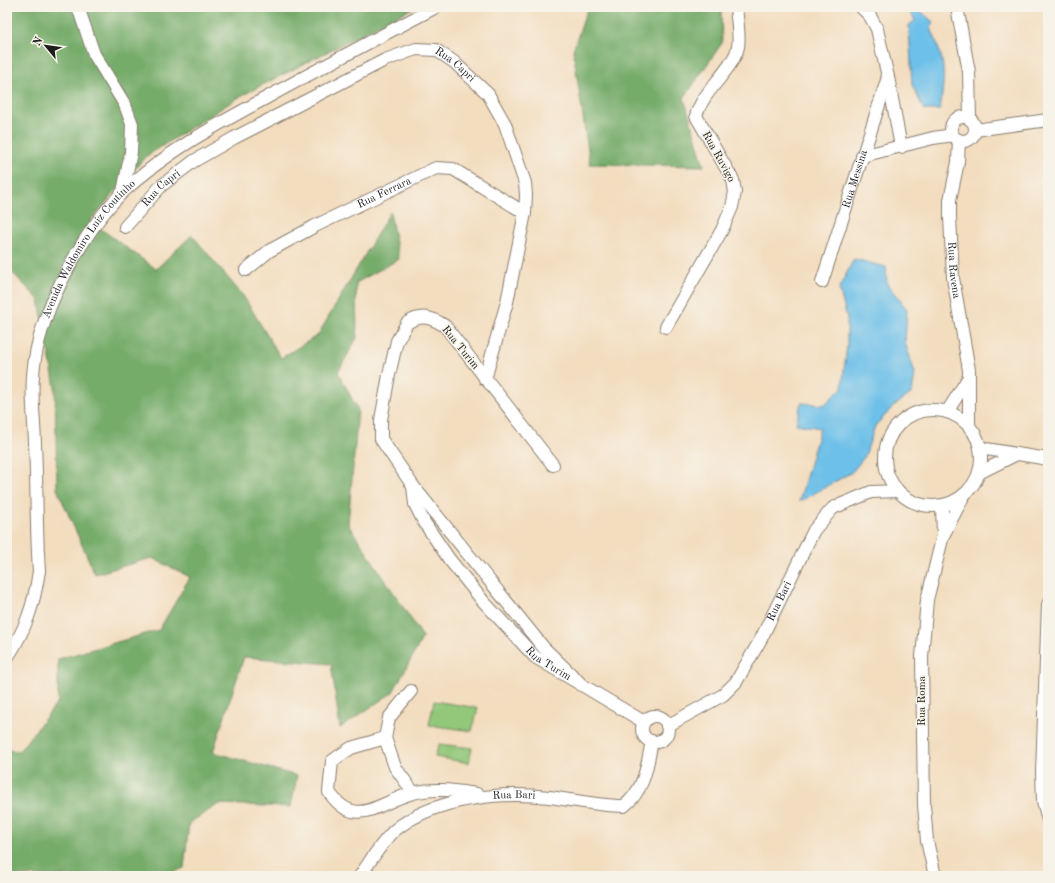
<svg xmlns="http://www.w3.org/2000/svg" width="1055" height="883" font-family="'Old Standard TT',serif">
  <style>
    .green { fill: #93c87a; stroke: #58724b }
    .forest { fill: #76ac6a; stroke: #496443 }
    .water { fill: #6dc0e9; stroke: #446e82 }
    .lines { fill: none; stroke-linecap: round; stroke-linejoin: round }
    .minor-casing { stroke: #887c6e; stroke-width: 14 }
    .minor { stroke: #fff; stroke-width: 12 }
    .labels { text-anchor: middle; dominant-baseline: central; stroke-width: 3; stroke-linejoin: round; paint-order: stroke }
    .street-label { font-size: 11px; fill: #1c1c1c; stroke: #f7f3e8 }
  </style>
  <rect width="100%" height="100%" fill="#f7f3e8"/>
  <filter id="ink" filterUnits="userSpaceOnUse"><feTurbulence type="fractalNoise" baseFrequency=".025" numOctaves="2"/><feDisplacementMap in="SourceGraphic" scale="8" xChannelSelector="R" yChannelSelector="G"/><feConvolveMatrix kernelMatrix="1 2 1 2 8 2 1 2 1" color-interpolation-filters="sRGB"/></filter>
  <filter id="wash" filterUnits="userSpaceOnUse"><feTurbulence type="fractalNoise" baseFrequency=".012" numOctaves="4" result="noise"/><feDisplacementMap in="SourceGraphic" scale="16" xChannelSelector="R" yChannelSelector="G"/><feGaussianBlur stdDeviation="0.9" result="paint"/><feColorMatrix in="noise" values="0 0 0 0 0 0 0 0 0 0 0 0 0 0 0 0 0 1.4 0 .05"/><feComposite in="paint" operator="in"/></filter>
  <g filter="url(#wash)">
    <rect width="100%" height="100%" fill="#f3ddbf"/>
    <g class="green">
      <path d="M434,701L478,708L472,731L429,725Z"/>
      <path d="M439,744L472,748L469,763L435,757Z"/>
    </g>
    <g class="forest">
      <path d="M7,7H415L241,96L145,157L90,221L156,269L192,235L244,297L281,358L318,335L390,212L399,259L356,283L357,338L338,372L358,410L348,524L423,637L393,692L340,728L331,664L244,657L213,752L297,776L291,807L219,804L189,823L184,868L165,876H7V750L19,751L58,702V659L159,630L190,577L152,558L95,574L57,489L55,387L39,300L7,267Z"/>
      <path d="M588,7H721L722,43L684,98L704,166L590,164L573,50Z"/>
    </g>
    <g class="water">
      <path d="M908,7H916L933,22L931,28C946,63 945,73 940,110H924L912,85L909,25L915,21Z"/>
      <path d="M854,259L886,267L887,284L907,309L905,342L915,373L912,393L894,406L875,426L865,456L852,472L799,502L820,428L796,424L801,403L824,405L842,388L847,345V318L839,288Z"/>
    </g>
  </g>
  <g filter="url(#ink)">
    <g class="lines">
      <defs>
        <g id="minor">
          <path d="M78,7L94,54L125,105L132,124L131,152L123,192"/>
          <path d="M861,7L870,16L877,29L888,77L901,147"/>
          <path d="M957,7L969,72L970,119"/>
          <circle cx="963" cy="129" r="12"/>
          <path d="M975,130L1048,120"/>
          <path id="s1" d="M959,140L958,162L950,200V217L953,278L969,370V426"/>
          <path d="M862,156L933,138L953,135"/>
          <path id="s2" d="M125,227L161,186L194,161L234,138L385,60L416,49L436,50L454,62L488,94L505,124L525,183L526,195L525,213L507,302L485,379"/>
          <path id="s3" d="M246,270L269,251L315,226L436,168L453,169L525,213"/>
          <path id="s4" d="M822,282L888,77"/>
          <path d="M666,327L722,230L732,207L735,192L733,180L696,116C703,90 733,70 738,47C740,35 737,20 736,7"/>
          <circle cx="933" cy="458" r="48"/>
          <path d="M947,412L969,377"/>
          <path d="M980,448L1048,459"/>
          <path d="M553,465L445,326C431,317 422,314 407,323L397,341L389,375L381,420V439L413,486L543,647L579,682"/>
          <path d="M979,473L1017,454"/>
          <path id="s5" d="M413,486L415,504L424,522L449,559L483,601L535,657L644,722"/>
          <path d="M944,534L964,495"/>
          <path d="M1048,604L1042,773L1043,801L1048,820"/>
          <path id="s6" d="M7,658C26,629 34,605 39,571C36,528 37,486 35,443C34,415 30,387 35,359C43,306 85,228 124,191C166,152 216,125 266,98C322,67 379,37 436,7"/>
          <circle cx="655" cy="729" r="13"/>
          <path id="s7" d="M667,726L723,695L736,682L761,639L814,530L833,508L871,492L898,491"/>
          <path d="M385,738L389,718L411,691"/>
          <path d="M413,792L395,767L385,738L351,748L332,761L329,792C356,831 378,802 413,793C435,787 456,791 477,794"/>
          <path id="s8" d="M360,876C371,860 381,843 395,830C434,798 500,791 549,797C574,800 599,806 624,806C645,790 647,765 652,741"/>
          <path d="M935,876L927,841L924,805L922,657L927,600L943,535L942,506"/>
        </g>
      </defs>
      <use href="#minor" class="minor-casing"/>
      <use href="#minor" class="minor"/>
    </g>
  </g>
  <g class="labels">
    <g class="street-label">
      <text stroke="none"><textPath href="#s2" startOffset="389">Rua Capri</textPath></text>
      <text transform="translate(718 157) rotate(61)">Rua Ruvigo</text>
      <text stroke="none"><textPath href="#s4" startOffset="108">Rua Messina</textPath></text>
      <text stroke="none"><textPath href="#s2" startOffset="53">Rua Capri</textPath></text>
      <text stroke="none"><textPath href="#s3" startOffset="159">Rua Ferrara</textPath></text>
      <text stroke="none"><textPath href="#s6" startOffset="430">Avenida Waldomiro Luiz Coutinho</textPath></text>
      <text stroke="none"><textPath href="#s1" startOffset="131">Rua Ravena</textPath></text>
      <text transform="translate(460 348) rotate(51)">Rua Turim</text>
      <text stroke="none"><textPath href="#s7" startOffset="174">Rua Bari</textPath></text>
      <text stroke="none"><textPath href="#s5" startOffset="228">Rua Turim</textPath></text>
      <text transform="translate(922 701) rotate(-90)">Rua Roma</text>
      <text stroke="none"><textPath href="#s8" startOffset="184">Rua Bari</textPath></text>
    </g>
  </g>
  <rect width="1055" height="883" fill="none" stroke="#f7f3e8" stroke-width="24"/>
  <g transform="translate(46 46) rotate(299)" stroke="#f7f3e8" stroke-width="3" paint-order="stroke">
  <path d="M0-3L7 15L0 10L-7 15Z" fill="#1c1c1c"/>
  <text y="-6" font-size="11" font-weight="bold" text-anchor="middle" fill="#1c1c1c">N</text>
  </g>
</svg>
